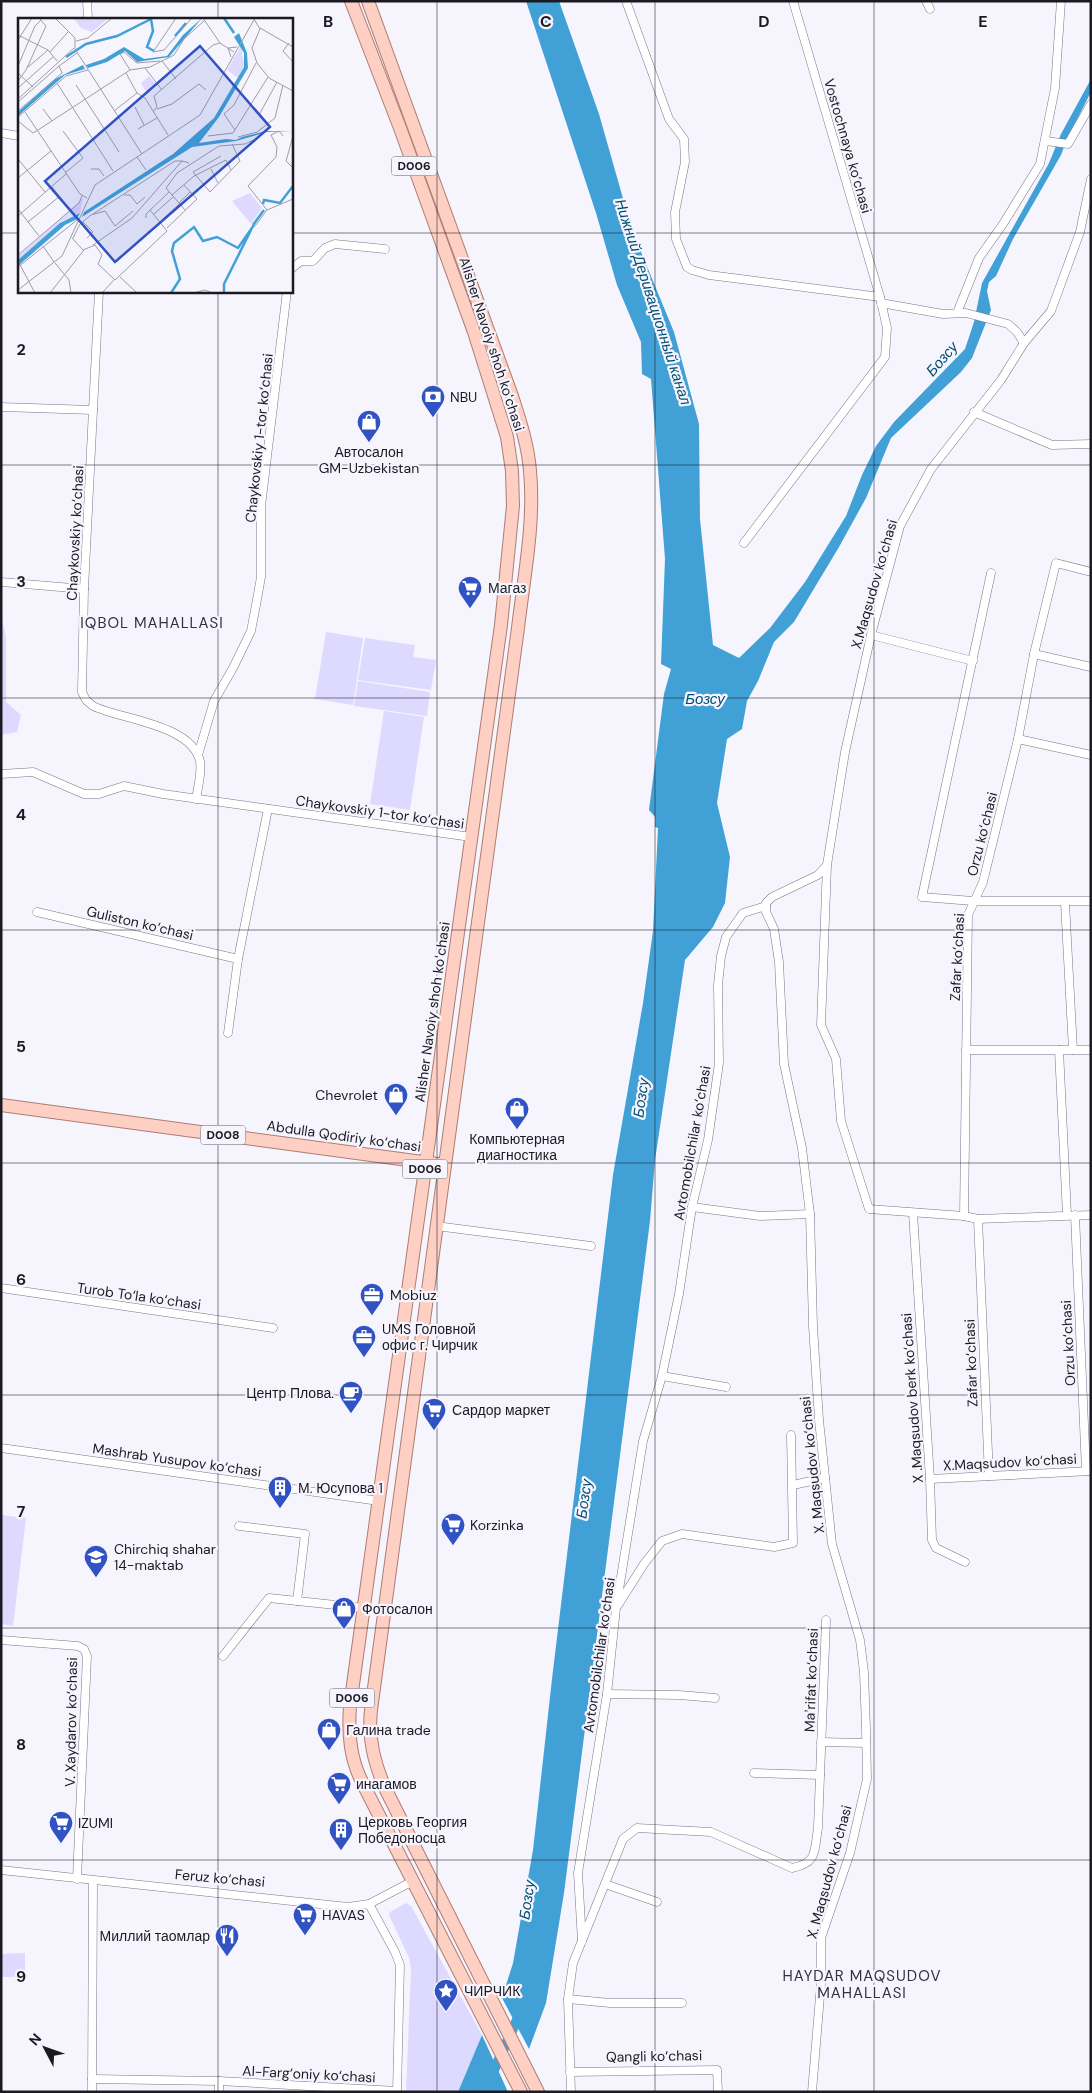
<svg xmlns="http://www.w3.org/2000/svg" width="1092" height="2093" font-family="'DM Sans',sans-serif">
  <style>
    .green { fill: #ded9fe }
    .water { fill: #41a1d6 }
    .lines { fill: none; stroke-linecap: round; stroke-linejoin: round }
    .canal { stroke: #41a1d6; stroke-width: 10 }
    .street-casing { stroke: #77758a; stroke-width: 9 }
    .primary-casing { stroke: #ae7c72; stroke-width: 14 }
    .street { stroke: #fff; stroke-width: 8 }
    .primary { stroke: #fed0c4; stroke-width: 12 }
    .grid { fill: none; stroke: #1b1a23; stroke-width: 1; stroke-opacity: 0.55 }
    .labels { text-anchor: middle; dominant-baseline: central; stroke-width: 4.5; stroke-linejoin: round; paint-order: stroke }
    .shield { fill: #f6f5fe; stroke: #5d5c65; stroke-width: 1 }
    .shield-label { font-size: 12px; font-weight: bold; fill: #1b1a23 }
    .street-label { font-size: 14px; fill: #1b1a23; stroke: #f6f5fe }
    .poi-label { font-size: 14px; fill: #1b1a23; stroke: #f6f5fe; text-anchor: start }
    .water-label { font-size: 15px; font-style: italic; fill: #004f73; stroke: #f6f5fe }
    .neighbourhood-label { font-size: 15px; letter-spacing: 1px; fill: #333042; stroke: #f6f5fe }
    .inset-river { fill: none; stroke: #41a1d6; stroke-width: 2.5 }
    .inset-road { fill: none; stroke: #9e9da6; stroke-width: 1 }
    .view { fill: #3152c2; fill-opacity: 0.15; stroke: #3152c2; stroke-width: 2.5 }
    .inset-edge { fill: none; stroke: #1b1a23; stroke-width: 2.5 }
    .grid-label { font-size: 16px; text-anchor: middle; font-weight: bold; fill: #1b1a23; stroke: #f6f5fe; stroke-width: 4.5; stroke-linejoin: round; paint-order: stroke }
  </style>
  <rect width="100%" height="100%" fill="#f6f5fe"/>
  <g class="green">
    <path d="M1,616L6,637V702L21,715L17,732L1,735Z"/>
    <path d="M326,632L363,638L353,705L315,699Z"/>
    <path d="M365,638L415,645L413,657L436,660L431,690L358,680Z"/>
    <path d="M358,681L430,692L427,716L354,706Z"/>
    <path d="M384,711L424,717L410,810L370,804Z"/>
    <path d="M1,1515L26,1518L13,1626L1,1624Z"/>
    <path d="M406,1903L411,1906L482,2035L458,2092H406L411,1969L409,1958L389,1915L390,1912Z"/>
    <path d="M25,1953V1977H1V1954Z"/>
  </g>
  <g class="water">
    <path d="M526,1H559L599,114L632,230L674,332L699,424L700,519L713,645L739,658L770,628L805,582L846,516L862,475L876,446L894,422L965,349L974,322L982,283L1049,163L1061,134L1091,79V92L1068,137L1061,155L1013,239L996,276L989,282L987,291L991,310L972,358L961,372L891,438L866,498L839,547L794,622L774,642L758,681L747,701L742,729L727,739L717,803L730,857L725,903L713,927L685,960L655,1160L650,1221L564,1893L546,2003L529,2049L502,1998L513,1963L533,1850L552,1679L613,1175L643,1003L653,931L658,828L655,827V817L649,810L664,694L671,669L661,664L665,559L651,379L642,374L641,342L617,285L596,213Z"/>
    <path d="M482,2035L508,2092H458Z"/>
  </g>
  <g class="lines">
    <path class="canal" d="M484,2092L521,2011"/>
    <defs>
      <g id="street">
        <path d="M87,1L88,19"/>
        <path d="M626,1L669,119L684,139L685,162L675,212L676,239L687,267L692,270L709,275L880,297"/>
        <path d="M926,1L930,9"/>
        <path d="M1,133L19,136"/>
        <path d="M1046,141L1068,144L1091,104"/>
        <path d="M1091,179L1080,232L1051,311L1024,343L1001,380L931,469L900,526L871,635L845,752L827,865L821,1025L836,1059L841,1121L869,1209L964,1216L978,1219L1091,1215"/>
        <path d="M291,269L301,261H313L325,248L335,244L385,249"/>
        <path d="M99,291L84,589L82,692L86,700L93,706C122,720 191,724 200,761C202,772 198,787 196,799"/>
        <path d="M881,303L943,314L966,313L1008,324L1017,332L1024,343"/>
        <path d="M957,313L979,258L1003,224L1040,164L1055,88L1061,1"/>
        <path d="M1,407L93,410"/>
        <path d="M974,412L1052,445L1091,444"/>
        <path d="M744,543L885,357L887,328L880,297L793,1"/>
        <path d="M991,573L922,897L973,901H1091"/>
        <path d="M1,582L84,589"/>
        <path d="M871,635L973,661"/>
        <path d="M1034,654L1091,667"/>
        <path d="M1018,739L1091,755"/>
        <path d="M198,755L214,701L233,668L251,631L256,605L261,577V506L287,291"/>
        <path d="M1,774L33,772L84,794H99L124,786L163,794L471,837"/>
        <path d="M1065,903L1073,1050"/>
        <path d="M37,912L238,959"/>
        <path d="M228,1033L238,959L268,809"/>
        <path d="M966,1050H1091"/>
        <path d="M1059,1050L1067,1215"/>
        <path d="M692,1207L760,1216L810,1214"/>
        <path d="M913,1213L930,1479L932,1540L936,1548L965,1562"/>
        <path d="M1075,1215L1086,1471"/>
        <path d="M964,1216L968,915L983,882L1018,739L1034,654L1056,563L1091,572"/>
        <path d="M978,1219L989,1476"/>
        <path d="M436,1226L591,1246"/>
        <path d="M1,1288L273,1328"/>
        <path d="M662,1376L726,1387"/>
        <path d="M1,1448L379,1501"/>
        <path d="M930,1479L1091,1471"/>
        <path d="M793,1485L825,1478"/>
        <path d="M239,1526L305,1534L297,1601"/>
        <path d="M618,1605L644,1564L662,1541L682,1534L774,1547L793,1543L791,1435"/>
        <path d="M1,1640L78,1646L84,1649L87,1656L77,1879"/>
        <path d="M223,1656L269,1598L364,1608"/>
        <path d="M607,1694L679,1695L715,1698"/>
        <path d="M821,1742L866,1743"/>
        <path d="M754,1773L820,1775"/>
        <path d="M1,1870L348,1907L369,1904L413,1881"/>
        <path d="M605,1884L657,1902"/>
        <path d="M369,1904L395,1952L400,1965L397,2092"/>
        <path d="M582,1941L578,1873L607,1694L616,1608L643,1441L662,1376L679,1294L692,1207L708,1140L719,1063L718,985L721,956L726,937L743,913L766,906"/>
        <path d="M568,1999L610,2003H682"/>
        <path d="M570,2072L717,2070L718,2092"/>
        <path d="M92,2079L219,2081L397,2091"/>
        <path d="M92,2092L93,1881"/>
        <path d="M219,2092V2081"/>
        <path d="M571,2092L568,1999L573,1963L623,1839L637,1828L711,1832L792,1868C818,1863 814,1851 818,1828L826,1620"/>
        <path d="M812,2092L821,1984V1938L850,1853L867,1779L866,1729L864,1672L860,1640L832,1544L819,1420L813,1326L810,1214L802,1148L784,1064L779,962L774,929L766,912V903L772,897L818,875L827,865"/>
      </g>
      <g id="primary">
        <path d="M351,1L400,128L474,332L507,437L512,471L513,506L501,625L350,1706C348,1734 350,1759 363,1784L521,2092"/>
        <path d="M368,1L512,396C520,421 528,445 530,471C535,522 524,576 518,628L371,1710C368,1738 374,1762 385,1788L538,2092"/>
        <path d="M1,1105L445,1165"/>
      </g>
    </defs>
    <use href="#street" class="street-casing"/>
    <use href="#primary" class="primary-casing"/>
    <use href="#street" class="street"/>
    <use href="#primary" class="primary"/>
  </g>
  <path class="grid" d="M218,1V19M437,1V2092M655,1V2092M874,1V2092M1,233H19M291,233H1091M218,291V2092M1,465H1091M1,698H1091M1,930H1091M1,1163H1091M1,1395H1091M1,1628H1091M1,1860H1091"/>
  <defs>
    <symbol id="bank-pin" viewBox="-11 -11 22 30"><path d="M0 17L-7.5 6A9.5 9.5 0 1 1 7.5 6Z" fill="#3152c2" stroke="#f6f5fe"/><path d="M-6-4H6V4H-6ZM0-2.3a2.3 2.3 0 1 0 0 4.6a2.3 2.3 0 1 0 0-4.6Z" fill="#fff"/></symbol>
    <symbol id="shop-pin" viewBox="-11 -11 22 30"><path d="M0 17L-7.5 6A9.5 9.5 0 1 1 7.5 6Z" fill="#3152c2" stroke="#f6f5fe"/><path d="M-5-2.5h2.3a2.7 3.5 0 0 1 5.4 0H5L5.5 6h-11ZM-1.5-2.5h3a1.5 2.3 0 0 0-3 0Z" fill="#fff"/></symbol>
    <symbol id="supermarket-pin" viewBox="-11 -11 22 30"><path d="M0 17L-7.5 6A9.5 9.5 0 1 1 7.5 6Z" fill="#3152c2" stroke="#f6f5fe"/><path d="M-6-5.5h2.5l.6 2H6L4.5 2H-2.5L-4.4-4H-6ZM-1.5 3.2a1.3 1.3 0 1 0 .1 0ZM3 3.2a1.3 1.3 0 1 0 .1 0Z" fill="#fff"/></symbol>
    <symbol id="office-pin" viewBox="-11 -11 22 30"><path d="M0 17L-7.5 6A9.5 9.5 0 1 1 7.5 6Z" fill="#3152c2" stroke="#f6f5fe"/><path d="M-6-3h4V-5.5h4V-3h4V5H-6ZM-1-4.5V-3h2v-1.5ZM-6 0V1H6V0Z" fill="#fff"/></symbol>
    <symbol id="cafe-pin" viewBox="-11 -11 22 30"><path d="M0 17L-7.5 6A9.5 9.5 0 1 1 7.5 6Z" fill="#3152c2" stroke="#f6f5fe"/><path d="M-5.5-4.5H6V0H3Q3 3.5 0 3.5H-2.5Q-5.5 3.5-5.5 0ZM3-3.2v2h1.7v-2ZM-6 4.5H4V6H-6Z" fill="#fff"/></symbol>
    <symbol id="building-pin" viewBox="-11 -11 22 30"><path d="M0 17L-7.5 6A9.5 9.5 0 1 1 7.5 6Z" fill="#3152c2" stroke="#f6f5fe"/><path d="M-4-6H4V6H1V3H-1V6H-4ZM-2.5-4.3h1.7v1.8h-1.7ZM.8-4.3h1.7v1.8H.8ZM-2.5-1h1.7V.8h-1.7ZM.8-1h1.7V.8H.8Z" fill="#fff"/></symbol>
    <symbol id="school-pin" viewBox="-11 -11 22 30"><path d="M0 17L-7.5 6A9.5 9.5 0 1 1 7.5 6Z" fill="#3152c2" stroke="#f6f5fe"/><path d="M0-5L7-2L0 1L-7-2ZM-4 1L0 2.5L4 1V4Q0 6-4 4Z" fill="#fff"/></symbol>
    <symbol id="restaurant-pin" viewBox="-11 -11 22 30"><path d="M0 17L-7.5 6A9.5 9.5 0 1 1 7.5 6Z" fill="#3152c2" stroke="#f6f5fe"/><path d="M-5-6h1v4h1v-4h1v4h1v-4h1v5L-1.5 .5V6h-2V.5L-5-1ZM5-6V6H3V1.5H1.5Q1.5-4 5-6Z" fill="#fff"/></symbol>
    <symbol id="sight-pin" viewBox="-11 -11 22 30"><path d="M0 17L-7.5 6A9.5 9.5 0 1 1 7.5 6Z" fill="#3152c2" stroke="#f6f5fe"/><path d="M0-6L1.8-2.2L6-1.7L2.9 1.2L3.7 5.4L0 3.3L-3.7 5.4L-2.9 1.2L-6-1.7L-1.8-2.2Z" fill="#fff"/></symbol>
  </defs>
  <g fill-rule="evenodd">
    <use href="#bank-pin" x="419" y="383" width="28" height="38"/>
    <use href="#shop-pin" x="355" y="408" width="28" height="38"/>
    <use href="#supermarket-pin" x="456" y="574" width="28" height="38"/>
    <use href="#shop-pin" x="382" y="1081" width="28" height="38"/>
    <use href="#shop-pin" x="503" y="1095" width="28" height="38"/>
    <use href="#office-pin" x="358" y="1281" width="28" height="38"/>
    <use href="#office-pin" x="350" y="1323" width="28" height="38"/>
    <use href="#cafe-pin" x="337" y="1379" width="28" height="38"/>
    <use href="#supermarket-pin" x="420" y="1396" width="28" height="38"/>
    <use href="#building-pin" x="266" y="1474" width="28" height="38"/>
    <use href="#supermarket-pin" x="439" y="1511" width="28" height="38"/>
    <use href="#school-pin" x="82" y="1543" width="28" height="38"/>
    <use href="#shop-pin" x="330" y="1595" width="28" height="38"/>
    <use href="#shop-pin" x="315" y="1716" width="28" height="38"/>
    <use href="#supermarket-pin" x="325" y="1770" width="28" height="38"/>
    <use href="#supermarket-pin" x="47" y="1809" width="28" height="38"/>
    <use href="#building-pin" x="327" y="1816" width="28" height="38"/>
    <use href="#supermarket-pin" x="291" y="1901" width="28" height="38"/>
    <use href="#restaurant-pin" x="213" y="1922" width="28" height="38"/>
    <use href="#sight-pin" x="432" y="1977" width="28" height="38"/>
  </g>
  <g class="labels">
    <g class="shield">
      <rect x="391.5" y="156.5" width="45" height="19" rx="4"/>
      <rect x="200.5" y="1125.5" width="45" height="19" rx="4"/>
      <rect x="402.5" y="1159.5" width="45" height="19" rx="4"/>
      <rect x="329.5" y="1688.5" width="45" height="19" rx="4"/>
    </g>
    <g class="shield-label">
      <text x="414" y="166">D006</text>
      <text x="223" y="1135">D008</text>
      <text x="425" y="1169">D006</text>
      <text x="352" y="1698">D006</text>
    </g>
    <g class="street-label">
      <text transform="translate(848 146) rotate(74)">Vostochnaya ko‘chasi</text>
      <text transform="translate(492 344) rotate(72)">Alisher Navoiy shoh koʻchasi</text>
      <text transform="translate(259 438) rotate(-84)">Chaykovskiy 1-tor ko‘chasi</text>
      <text transform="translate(75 533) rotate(-87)">Chaykovskiy ko‘chasi</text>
      <text transform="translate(874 584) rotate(-74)">X.Maqsudov ko‘chasi</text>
      <text transform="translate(380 812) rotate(8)">Chaykovskiy 1-tor ko‘chasi</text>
      <text transform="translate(982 834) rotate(-76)">Orzu ko‘chasi</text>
      <text transform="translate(140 923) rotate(13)">Guliston ko‘chasi</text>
      <text transform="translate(957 957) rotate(-87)">Zafar ko‘chasi</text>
      <text transform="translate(432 1012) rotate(-82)">Alisher Navoiy shoh koʻchasi</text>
      <text transform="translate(344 1136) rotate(8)">Abdulla Qodiriy ko‘chasi</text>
      <text transform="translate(692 1143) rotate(-80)">Avtomobilchilar ko‘chasi</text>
      <text transform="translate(139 1296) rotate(8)">Turob To‘la ko‘chasi</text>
      <text transform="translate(1068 1343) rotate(-93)">Orzu ko‘chasi</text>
      <text transform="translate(971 1363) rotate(-92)">Zafar ko‘chasi</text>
      <text transform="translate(912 1398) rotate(-94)">X .Maqsudov berk ko‘chasi</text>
      <text transform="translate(177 1460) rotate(8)">Mashrab Yusupov ko‘chasi</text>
      <text transform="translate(1010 1462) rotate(-3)">X.Maqsudov ko‘chasi</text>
      <text transform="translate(812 1465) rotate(-96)">X. Maqsudov ko‘chasi</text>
      <text transform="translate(599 1655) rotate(-82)">Avtomobilchilar ko‘chasi</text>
      <text transform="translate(811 1680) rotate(-88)">Maʼrifat ko‘chasi</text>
      <text transform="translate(71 1722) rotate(-89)">V. Xaydarov ko‘chasi</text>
      <text transform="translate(829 1872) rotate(-75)">X. Maqsudov ko‘chasi</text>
      <text transform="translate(220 1878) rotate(5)">Feruz ko‘chasi</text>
      <text transform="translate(654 2056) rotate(-1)">Qangli ko‘chasi</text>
      <text transform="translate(309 2074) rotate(3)">Al-Farg‘oniy ko‘chasi</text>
    </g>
    <g class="poi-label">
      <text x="450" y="397">NBU</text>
      <text x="369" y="452" text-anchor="middle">Автосалон<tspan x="369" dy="16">GM-Uzbekistan</tspan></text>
      <text x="488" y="588">Магаз</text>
      <text x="378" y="1095" text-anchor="end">Chevrolet</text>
      <text x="517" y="1139" text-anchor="middle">Компьютерная<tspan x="517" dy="16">диагностика</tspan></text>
      <text x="390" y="1295">Mobiuz</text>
      <text x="382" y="1329">UMS Головной<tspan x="382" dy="16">офис г. Чирчик</tspan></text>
      <text x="334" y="1393" text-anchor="end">Центр Плова.</text>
      <text x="452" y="1410">Сардор маркет</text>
      <text x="298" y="1488">М. Юсупова 1</text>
      <text x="470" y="1525">Korzinka</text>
      <text x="114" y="1549">Chirchiq shahar<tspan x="114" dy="16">14-maktab</tspan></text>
      <text x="362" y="1609">Фотосалон</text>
      <text x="346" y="1730">Галина trade</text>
      <text x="356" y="1784">инагамов</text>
      <text x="358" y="1822">Церковь Георгия<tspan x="358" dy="16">Победоносца</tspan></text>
      <text x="78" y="1823">IZUMI</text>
      <text x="322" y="1915">HAVAS</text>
      <text x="210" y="1936" text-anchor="end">Миллий таомлар</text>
      <text x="464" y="1991">ЧИРЧИК</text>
    </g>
    <g class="water-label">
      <text transform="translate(653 302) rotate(72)">Нижний Деривационный канал</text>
      <text transform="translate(942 359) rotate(-49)">Бозсу</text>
      <text x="705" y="699">Бозсу</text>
      <text transform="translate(641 1098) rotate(-82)">Бозсу</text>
      <text transform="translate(584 1499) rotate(-82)">Бозсу</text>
      <text transform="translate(527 1900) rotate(-82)">Бозсу</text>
    </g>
    <g class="neighbourhood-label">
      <text x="152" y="623">IQBOL MAHALLASI</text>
      <text x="862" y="1976">HAYDAR MAQSUDOV<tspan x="862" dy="17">MAHALLASI</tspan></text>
    </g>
  </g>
  <g transform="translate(18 18)">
    <rect width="275" height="275" fill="#f6f5fe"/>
    <path d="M55,0H91L74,14L63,10ZM223,28L226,47L220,60L209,52ZM131,58L137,65L129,76L123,65ZM232,175L244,190L233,206L214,183ZM65,180L62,195L46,202L0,242V238Z" fill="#ded9fe"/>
    <path d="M184,0L151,39L119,44L107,33L89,44L70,50L68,47L86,41L106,29L126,41L149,38L165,17ZM221,15L229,35L230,50L201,99L181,125L208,121L218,122L224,119L248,113L275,114H249L218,123L174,129L64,199L66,194L155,136L196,100L226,49V35L216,19ZM65,47L67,51L47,57L0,98V94L37,61ZM62,195L59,201L47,207L0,248V242L42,205Z" fill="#41a1d6"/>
    <path class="inset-river" d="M206,0L216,15M157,18L168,5M48,39L68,26L99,18L133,1L135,13L129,29L136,33M245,186L246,182L262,185L275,168M235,207L246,192M153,275L162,261L154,233L156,225L176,209L185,223L199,219L220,230L236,207M206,275V266L233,212"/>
    <path class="inset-road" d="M37,0L57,20V31L124,136M158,0L135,34L146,32L174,0M185,0L202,25M236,1L242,11L234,30L239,45L251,60L275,73M242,10L275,29M0,17L30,32L39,43M0,22L14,0M58,23L70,20L94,0M271,25L265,33L275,44M32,34L50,14M213,39L210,30L219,29M144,43L158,61M0,48L17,8L23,2M10,49L30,32M127,50L144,72M112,52L102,36L106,34L119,45L142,43M0,55L15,69M108,55L119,75M0,63L8,52L28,8L21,0M39,65L95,153M58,67L101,134M0,70L35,39M119,75L127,80L150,117M0,81L56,30M0,84L41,48M117,89L126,107M25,91L34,103M139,91L154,86L181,66L188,72M0,93L44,55L41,48L59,35M96,93L119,75M7,94L62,176L69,180M135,94L139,89L136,78L195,27L202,25L216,34M241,97L259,64M0,99L48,58L70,52M1,104L15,115L20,112M120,111L139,100M20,112L112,52L132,49L156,37L166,21L187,2M217,112L206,96L216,87L238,45M45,113L65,140L47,155M190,118L215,115L250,59M265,118L261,113L253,117L259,129L258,139L230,168L249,192L275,181M275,118L268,143L275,150M220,119L239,114L257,100L265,67M203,138L175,154L192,174L222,143L214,126M119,139L128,152M0,141L27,174M73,151H81L86,158M193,151L200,165M0,160L33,133M34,169L52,192M106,177H112L119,186L127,179M154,177L176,158L208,142L213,152M161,185L172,174M0,191L21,218M167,192L148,170L159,155L201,128L227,126L240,120M75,196L157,143H164M136,196L155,179M0,198L48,156M128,200V196L151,174M143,203L161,186M10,204L42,178M65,204L75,214L69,220M237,208L249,192M149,210L179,181L166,167M54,220L65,232L77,227L84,237L80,246L97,262L149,213L132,192M55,220L62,206L73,197L87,193L97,208L115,193M75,227L114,200L164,143L171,145M25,228L36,244M0,237L61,185L64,178M0,243L17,275M37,245L51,262L53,275M0,249L59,202M102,259L119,275M0,272L44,238L77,167L182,97L237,0M32,275L66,232M84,275L96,262M175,275L187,272L194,275"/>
    <path class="view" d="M182,28L252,109L97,244L27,163Z"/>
    <rect width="275" height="275" class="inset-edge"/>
  </g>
  <g class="grid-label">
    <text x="328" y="27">B</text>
    <text x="546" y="27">C</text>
    <text x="764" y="27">D</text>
    <text x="983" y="27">E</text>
    <text x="21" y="355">2</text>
    <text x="21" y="587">3</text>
    <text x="21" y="820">4</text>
    <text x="21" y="1052">5</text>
    <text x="21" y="1285">6</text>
    <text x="21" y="1517">7</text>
    <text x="21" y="1750">8</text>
    <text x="21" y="1982">9</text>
  </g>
  <rect width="1092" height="2093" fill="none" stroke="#1b1a23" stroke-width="5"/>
  <g transform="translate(45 2048) rotate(311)" stroke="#f6f5fe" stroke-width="4" paint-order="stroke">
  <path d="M0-4L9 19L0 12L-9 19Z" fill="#1b1a23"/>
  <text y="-8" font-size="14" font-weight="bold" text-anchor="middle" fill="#1b1a23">N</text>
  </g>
</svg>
